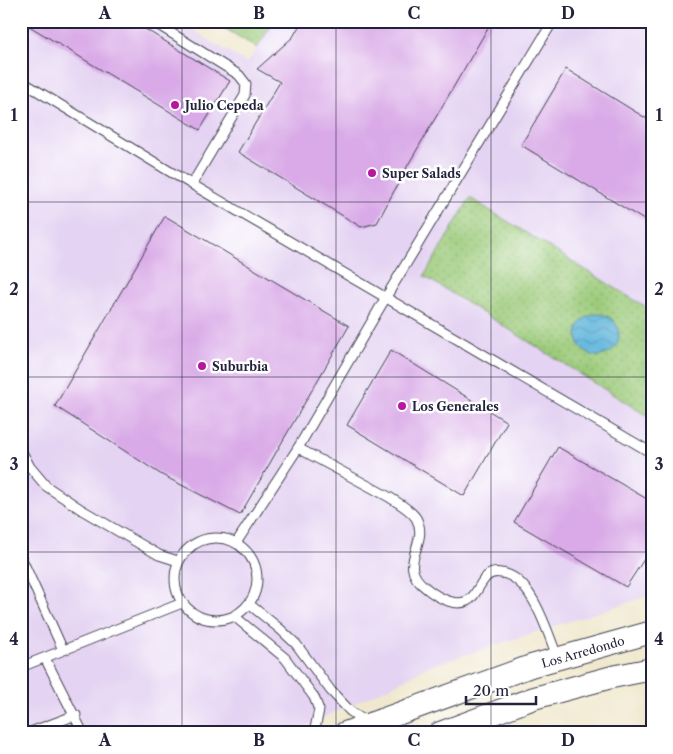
<svg xmlns="http://www.w3.org/2000/svg" width="673" height="754" font-family="'Libre Caslon Text',serif">
  <style>
    .built { fill: #e4d3f2 }
    .park { fill: url(#park-dots); stroke: #5f765a }
    .water { fill: url(#water-waves); stroke: #416c8c }
    .building { fill: #d9aae7 }
    .lines { fill: none; stroke-linecap: round; stroke-linejoin: round }
    .service-casing { stroke: #414051; stroke-width: 11 }
    .tertiary-casing { stroke: #414051; stroke-width: 24 }
    .service { stroke: #fff; stroke-width: 9 }
    .tertiary { stroke: #fff; stroke-width: 22 }
    .grid { fill: none; stroke: #22223b; stroke-width: 1; stroke-opacity: 0.55 }
    .poi-dot { fill: #b5179e; stroke: #fff; stroke-width: 2 }
    .labels { text-anchor: middle; dominant-baseline: central; stroke-width: 5; stroke-linejoin: round; paint-order: stroke }
    .poi-label { font-size: 12px; font-weight: bold; fill: #22223b; stroke: #fff; text-anchor: start }
    .street-label { font-size: 12px; fill: #22223b; stroke: #fff }
    .neatline { fill: none; stroke: #22223b; stroke-width: 2 }
    .grid-label { font-size: 16px; text-anchor: middle; font-weight: bold; fill: #22223b }
  </style>
  <defs>
    <pattern id="park-dots" width="8" height="8" patternUnits="userSpaceOnUse" patternTransform="scale(1.25)"><rect width="8" height="8" fill="#9ccb7a"/><path d="M2 2h.1M6 6h.1" fill="none" stroke="#86ae6a" stroke-width="1.8" stroke-linecap="round"/></pattern>
    <pattern id="water-waves" width="16" height="10" patternUnits="userSpaceOnUse" patternTransform="scale(1.25)"><rect width="16" height="10" fill="#60b6dc"/><path d="M0 5q4-4 8 0t8 0" fill="none" stroke="#4f94b4"/></pattern>
  </defs>
  <rect width="100%" height="100%" fill="#fff"/>
  <filter id="ink" filterUnits="userSpaceOnUse"><feTurbulence type="fractalNoise" baseFrequency=".02" numOctaves="2"/><feDisplacementMap in="SourceGraphic" scale="10" xChannelSelector="R" yChannelSelector="G"/><feConvolveMatrix kernelMatrix="1 2 1 2 8 2 1 2 1" color-interpolation-filters="sRGB"/></filter>
  <filter id="wash" filterUnits="userSpaceOnUse"><feTurbulence type="fractalNoise" baseFrequency=".0096" numOctaves="4" result="noise"/><feDisplacementMap in="SourceGraphic" scale="20" xChannelSelector="R" yChannelSelector="G"/><feGaussianBlur stdDeviation="1.12" result="paint"/><feColorMatrix in="noise" values="0 0 0 0 0 0 0 0 0 0 0 0 0 0 0 0 0 1.4 0 .05"/><feComposite in="paint" operator="in"/></filter>
  <g filter="url(#wash)">
    <rect width="100%" height="100%" fill="#f0e8ce"/>
    <path class="built" d="M21,21H178L247,63L274,21H652V595L424,668L400,682L291,733H21Z"/>
    <g class="park">
      <path d="M213,21H274L257,48Z"/>
      <path d="M470,198L652,311V419L424,276Z"/>
    </g>
    <circle class="water" cx="598" cy="335" r="21"/>
    <g id="blocks">
      <g class="building">
        <path d="M21,21H132L230,81L200,130Z"/>
        <path d="M302,21H492L408,165L377,223L361,227L238,152L280,82L257,69L293,37Z"/>
        <path d="M566,69L652,122V205L644,220L521,145Z"/>
        <path d="M165,216L349,326L240,515L162,475L55,406Z"/>
        <path d="M391,350L507,422L464,496L347,425Z"/>
        <path d="M558,447L652,502V547L626,587L514,522Z"/>
      </g>
    </g>
  </g>
  <g filter="url(#ink)">
    <use href="#blocks" fill-opacity="0" stroke="#414051" stroke-width="1"/>
    <g class="lines">
      <defs>
        <g id="service">
          <path d="M152,21L239,75L246,84L245,95L192,184"/>
          <path d="M21,81L169,171L652,453"/>
          <path d="M298,448L389,497C398,503 410,509 416,518C431,544 394,564 426,588C438,598 461,611 473,596C478,590 481,582 486,577C490,573 496,572 501,573C532,576 548,634 558,659"/>
          <path d="M21,450L30,467L46,486L82,510L159,555L178,561"/>
          <circle cx="216" cy="579" r="41"/>
          <path d="M236,543L298,448L386,297L553,21"/>
          <path d="M21,557L63,650"/>
          <path d="M249,604L280,629L296,644L331,691L350,711L368,723"/>
          <path d="M234,616L285,658L314,697L319,710L314,733"/>
          <path d="M45,658L83,733"/>
          <path d="M21,667L182,603"/>
          <path d="M28,733L76,715"/>
          <path d="M488,733L491,716"/>
        </g>
        <g id="tertiary">
          <path d="M345,733L531,666L652,632"/>
          <path d="M440,733L534,698L612,677L652,669"/>
        </g>
      </defs>
      <use href="#service" class="service-casing"/>
      <use href="#tertiary" class="tertiary-casing"/>
      <use href="#service" class="service"/>
      <use href="#tertiary" class="tertiary"/>
    </g>
  </g>
  <path class="grid" d="M182,21V733M336,21V733M491,21V733M21,202H652M21,377H652M21,552H652"/>
  <g class="poi-dot">
    <circle cx="175" cy="105" r="5"/>
    <circle cx="372" cy="173" r="5"/>
    <circle cx="202" cy="366" r="5"/>
    <circle cx="402" cy="406" r="5"/>
  </g>
  <g class="labels">
    <g class="poi-label">
      <text x="185" y="105">Julio Cepeda</text>
      <text x="382" y="173">Super Salads</text>
      <text x="212" y="366">Suburbia</text>
      <text x="412" y="406">Los Generales</text>
    </g>
    <g class="street-label">
      <text transform="translate(583 652) rotate(-16)">Los Arredondo</text>
    </g>
  </g>
  <rect width="673" height="754" fill="none" stroke="#fff" stroke-width="55"/>
  <path d="M466 696v8h70v-8" fill="none" stroke="#22223b" stroke-width="2.5"/>
  <text x="473" y="696" font-size="15" fill="#22223b" stroke="#ffffff" stroke-width="4" paint-order="stroke">20 m</text>
  <rect x="28" y="28" width="618" height="698" class="neatline"/>
  <g class="grid-label">
    <text x="105" y="19">A</text>
    <text x="259" y="19">B</text>
    <text x="414" y="19">C</text>
    <text x="568" y="19">D</text>
    <text x="14" y="121">1</text>
    <text x="659" y="121">1</text>
    <text x="14" y="295">2</text>
    <text x="659" y="295">2</text>
    <text x="14" y="470">3</text>
    <text x="659" y="470">3</text>
    <text x="14" y="645">4</text>
    <text x="659" y="645">4</text>
    <text x="105" y="746">A</text>
    <text x="259" y="746">B</text>
    <text x="414" y="746">C</text>
    <text x="568" y="746">D</text>
  </g>
</svg>
